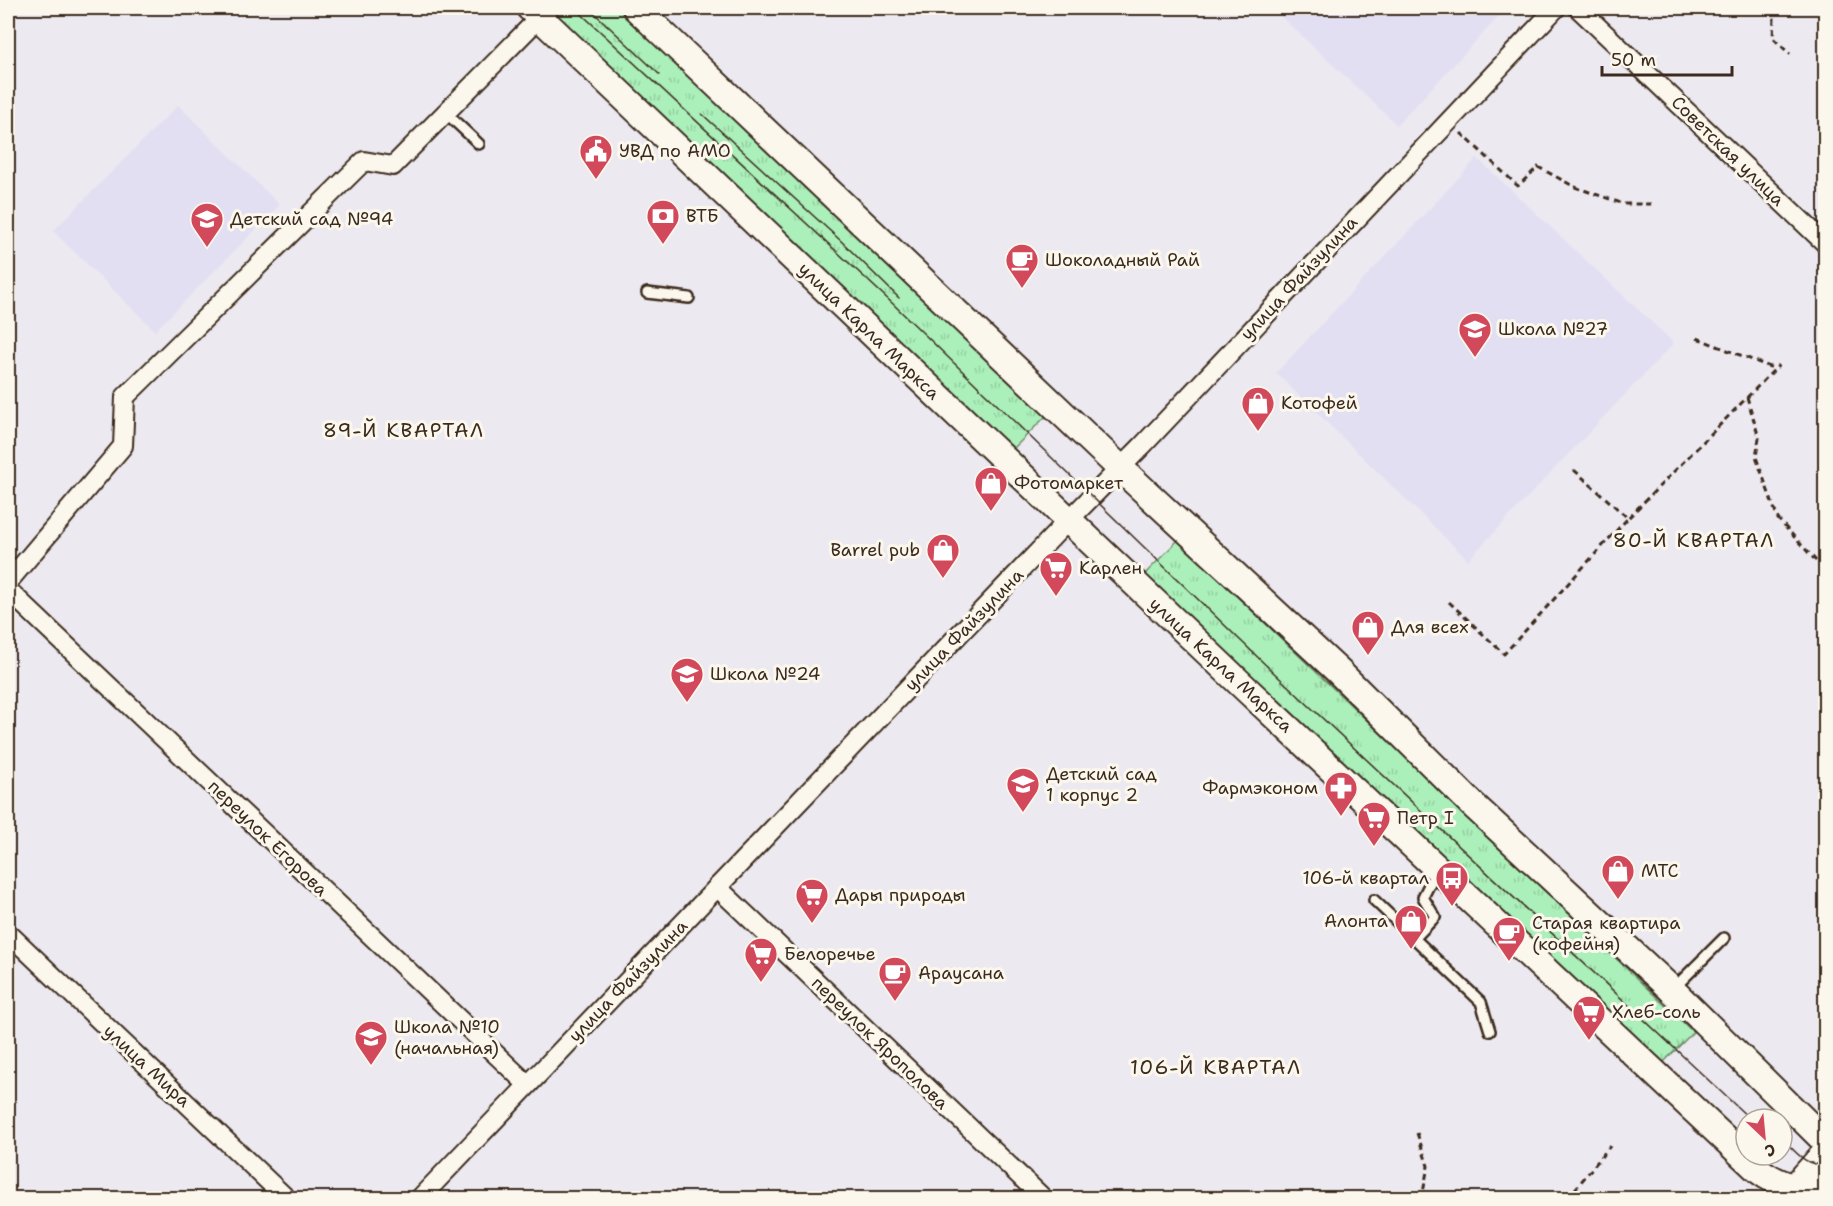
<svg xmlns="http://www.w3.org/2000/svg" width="1833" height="1206" font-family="'Shantell Sans',sans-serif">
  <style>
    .built { fill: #e3dff3 }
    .grass { fill: url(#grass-tufts); stroke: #738d6c; stroke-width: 1.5 }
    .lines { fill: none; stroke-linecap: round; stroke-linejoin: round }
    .lane-casing { stroke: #3b2a1e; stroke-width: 14 }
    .street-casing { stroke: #3b2a1e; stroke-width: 22 }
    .secondary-casing { stroke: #3b2a1e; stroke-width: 30 }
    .path { stroke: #3b2a1e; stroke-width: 3; stroke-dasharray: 6 4.5; stroke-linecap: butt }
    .lane { stroke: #fbf7ec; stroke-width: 9 }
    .street { stroke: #fbf7ec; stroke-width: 18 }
    .secondary { stroke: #fbf7ec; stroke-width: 26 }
    .tram { stroke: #3b2a1e; stroke-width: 1.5 }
    .labels { text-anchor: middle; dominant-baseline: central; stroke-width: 6; stroke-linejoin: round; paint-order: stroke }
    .poi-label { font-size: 18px; fill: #3b2a1e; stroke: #fbf7ec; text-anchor: start }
    .street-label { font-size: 18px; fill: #3b2a1e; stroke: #fbf7ec }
    .neighbourhood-label { font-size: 20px; letter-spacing: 1.5px; fill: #3b2a1e; stroke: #fbf7ec }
  </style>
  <defs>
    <pattern id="grass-tufts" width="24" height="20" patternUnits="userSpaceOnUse" patternTransform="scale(1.5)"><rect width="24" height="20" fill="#abf0ba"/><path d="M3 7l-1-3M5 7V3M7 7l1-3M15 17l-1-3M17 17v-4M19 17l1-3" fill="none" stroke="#94ce9f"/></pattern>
  </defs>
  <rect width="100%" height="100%" fill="#ede9f0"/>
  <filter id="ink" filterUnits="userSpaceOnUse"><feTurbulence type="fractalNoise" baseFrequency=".0167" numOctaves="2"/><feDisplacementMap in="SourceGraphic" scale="12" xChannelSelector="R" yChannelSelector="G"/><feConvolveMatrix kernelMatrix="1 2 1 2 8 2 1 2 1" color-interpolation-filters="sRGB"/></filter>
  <g filter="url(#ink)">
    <g class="built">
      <path d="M1272,8H1507L1397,125Z"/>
      <path d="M178,105L280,205L155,331L53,231Z"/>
      <path d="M1477,158L1674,343L1468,560L1276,373Z"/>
    </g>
    <g class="grass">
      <path d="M548,8H617L1047,415L1013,449Z"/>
      <path d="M1178,540L1693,1032L1663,1063L1144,575Z"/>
    </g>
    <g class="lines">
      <defs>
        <g id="lane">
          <path d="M446,113L479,144"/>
          <path d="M647,293L689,298"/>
          <path d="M1374,900L1481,1002L1490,1031"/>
          <path d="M1415,938L1435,917L1423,897L1431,881"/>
          <path d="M1673,989L1724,938"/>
        </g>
        <g id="street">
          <path d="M1578,8L1826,244"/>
          <path d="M8,582L123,446L125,397L364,161L393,166L540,17"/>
          <path d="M8,590L528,1085"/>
          <path d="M717,887L1043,1198"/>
          <path d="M8,933L286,1198"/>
          <path d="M420,1198L1057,532L1142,446L1556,8"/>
        </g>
        <g id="secondary">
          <path d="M530,8L1244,687L1756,1168C1775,1185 1803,1189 1826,1198"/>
          <path d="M636,8L1120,468L1338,671L1472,804L1672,990L1826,1142"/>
          <path d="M1782,1197L1794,1188L1826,1152"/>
        </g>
      </defs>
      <use href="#lane" class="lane-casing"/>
      <use href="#street" class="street-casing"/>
      <use href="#secondary" class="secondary-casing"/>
      <g class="path">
        <path d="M1770,8L1774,18L1773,38L1790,54"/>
        <path d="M1461,133L1518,186L1538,167L1575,187L1624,204H1655"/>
        <path d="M1697,338L1775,369"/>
        <path d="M1747,397L1759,438L1756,457L1778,519L1826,572"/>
        <path d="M1574,470L1628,518L1779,365"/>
        <path d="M1449,602L1504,654L1628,518"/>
        <path d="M1417,1133L1428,1166L1422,1198"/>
        <path d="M1568,1198L1610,1146"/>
      </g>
      <use href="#lane" class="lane"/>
      <use href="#street" class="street"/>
      <use href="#secondary" class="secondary"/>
      <g class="tram">
        <path d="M575,8L892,303L1272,671L1750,1119"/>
        <path d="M589,8L660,75"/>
        <path d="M702,114L840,240L899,298"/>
        <path d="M1782,1138C1794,1150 1806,1168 1826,1164"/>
      </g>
    </g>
  </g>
  <defs>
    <symbol id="civic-pin" viewBox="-11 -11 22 30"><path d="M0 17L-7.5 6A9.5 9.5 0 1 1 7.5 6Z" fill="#d1495b" stroke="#fbf7ec"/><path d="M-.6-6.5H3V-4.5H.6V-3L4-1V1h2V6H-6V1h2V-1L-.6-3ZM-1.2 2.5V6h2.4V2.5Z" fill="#fff"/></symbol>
    <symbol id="bank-pin" viewBox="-11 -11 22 30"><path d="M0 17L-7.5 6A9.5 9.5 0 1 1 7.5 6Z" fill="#d1495b" stroke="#fbf7ec"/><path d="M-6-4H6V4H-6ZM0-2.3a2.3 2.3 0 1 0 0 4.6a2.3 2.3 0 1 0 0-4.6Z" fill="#fff"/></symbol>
    <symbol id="school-pin" viewBox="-11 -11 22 30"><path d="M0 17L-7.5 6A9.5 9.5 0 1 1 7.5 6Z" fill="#d1495b" stroke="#fbf7ec"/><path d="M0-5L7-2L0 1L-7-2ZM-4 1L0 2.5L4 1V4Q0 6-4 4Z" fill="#fff"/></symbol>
    <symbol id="cafe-pin" viewBox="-11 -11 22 30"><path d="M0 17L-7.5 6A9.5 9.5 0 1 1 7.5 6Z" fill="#d1495b" stroke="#fbf7ec"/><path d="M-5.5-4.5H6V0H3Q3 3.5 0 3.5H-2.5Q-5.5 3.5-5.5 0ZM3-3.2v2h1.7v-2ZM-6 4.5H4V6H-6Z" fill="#fff"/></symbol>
    <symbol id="shop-pin" viewBox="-11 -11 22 30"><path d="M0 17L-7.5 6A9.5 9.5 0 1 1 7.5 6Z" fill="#d1495b" stroke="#fbf7ec"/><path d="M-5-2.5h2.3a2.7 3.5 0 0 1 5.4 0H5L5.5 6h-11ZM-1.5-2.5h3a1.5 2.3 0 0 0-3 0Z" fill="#fff"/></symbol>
    <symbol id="supermarket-pin" viewBox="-11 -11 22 30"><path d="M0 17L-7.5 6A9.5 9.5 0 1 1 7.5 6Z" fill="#d1495b" stroke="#fbf7ec"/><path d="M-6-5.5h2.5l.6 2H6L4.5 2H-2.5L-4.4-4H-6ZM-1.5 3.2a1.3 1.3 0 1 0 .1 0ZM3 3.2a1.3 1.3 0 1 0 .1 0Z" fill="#fff"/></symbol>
    <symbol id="pharmacy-pin" viewBox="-11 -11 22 30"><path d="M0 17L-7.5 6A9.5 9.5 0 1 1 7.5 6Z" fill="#d1495b" stroke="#fbf7ec"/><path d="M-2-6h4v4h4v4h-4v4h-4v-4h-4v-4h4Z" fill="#fff"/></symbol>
    <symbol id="bus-pin" viewBox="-11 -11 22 30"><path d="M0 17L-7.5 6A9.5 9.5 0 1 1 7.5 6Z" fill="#d1495b" stroke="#fbf7ec"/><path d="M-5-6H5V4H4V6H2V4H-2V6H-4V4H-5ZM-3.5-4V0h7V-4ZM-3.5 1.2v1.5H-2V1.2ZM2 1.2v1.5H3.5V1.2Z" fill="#fff"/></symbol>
  </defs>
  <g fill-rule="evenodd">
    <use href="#civic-pin" x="577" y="132" width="38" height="52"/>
    <use href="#bank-pin" x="644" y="197" width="38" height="52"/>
    <use href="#school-pin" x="188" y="200" width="38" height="52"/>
    <use href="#cafe-pin" x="1003" y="241" width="38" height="52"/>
    <use href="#school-pin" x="1456" y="310" width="38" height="52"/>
    <use href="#shop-pin" x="1239" y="384" width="38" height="52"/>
    <use href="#shop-pin" x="972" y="464" width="38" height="52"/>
    <use href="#shop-pin" x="924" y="531" width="38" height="52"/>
    <use href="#supermarket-pin" x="1037" y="549" width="38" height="52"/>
    <use href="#shop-pin" x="1349" y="608" width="38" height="52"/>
    <use href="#school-pin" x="668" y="655" width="38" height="52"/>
    <use href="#school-pin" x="1004" y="765" width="38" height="52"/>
    <use href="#pharmacy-pin" x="1322" y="769" width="38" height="52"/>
    <use href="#supermarket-pin" x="1355" y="799" width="38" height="52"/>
    <use href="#shop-pin" x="1599" y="852" width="38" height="52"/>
    <use href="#bus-pin" x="1433" y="859" width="38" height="52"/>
    <use href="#supermarket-pin" x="793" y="876" width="38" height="52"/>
    <use href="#shop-pin" x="1392" y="902" width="38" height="52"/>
    <use href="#cafe-pin" x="1490" y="914" width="38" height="52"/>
    <use href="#supermarket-pin" x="742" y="935" width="38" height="52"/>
    <use href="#cafe-pin" x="876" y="954" width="38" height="52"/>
    <use href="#supermarket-pin" x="1570" y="993" width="38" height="52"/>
    <use href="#school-pin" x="352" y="1018" width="38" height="52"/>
  </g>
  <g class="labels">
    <g class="poi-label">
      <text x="619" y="151">УВД по АМО</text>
      <text x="686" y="216">ВТБ</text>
      <text x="230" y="219">Детский сад №94</text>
      <text x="1045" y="260">Шоколадный Рай</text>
      <text x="1498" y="329">Школа №27</text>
      <text x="1281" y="403">Котофей</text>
      <text x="1014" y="483">Фотомаркет</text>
      <text x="920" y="550" text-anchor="end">Barrel pub</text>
      <text x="1079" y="568">Карлен</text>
      <text x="1391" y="627">Для всех</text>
      <text x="710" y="674">Школа №24</text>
      <text x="1046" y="774">Детский сад<tspan x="1046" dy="21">1 корпус 2</tspan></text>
      <text x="1318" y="788" text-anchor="end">Фармэконом</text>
      <text x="1397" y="818">Петр I</text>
      <text x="1641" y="871">МТС</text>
      <text x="1429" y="878" text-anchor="end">106-й квартал</text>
      <text x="835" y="895">Дары природы</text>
      <text x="1388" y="921" text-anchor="end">Алонта</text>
      <text x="1532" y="923">Старая квартира<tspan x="1532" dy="21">(кофейня)</tspan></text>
      <text x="784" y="954">Белоречье</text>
      <text x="918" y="973">Араусана</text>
      <text x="1612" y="1012">Хлеб-соль</text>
      <text x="394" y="1027">Школа №10<tspan x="394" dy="21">(начальная)</tspan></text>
    </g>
    <g class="street-label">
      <text transform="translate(1728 151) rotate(44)">Советская улица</text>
      <text transform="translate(1299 278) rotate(-47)">улица Файзулина</text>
      <text transform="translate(869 331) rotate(44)">улица Карла Маркса</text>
      <text transform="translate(964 630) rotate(-46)">улица Файзулина</text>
      <text transform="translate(1221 665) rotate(43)">улица Карла Маркса</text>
      <text transform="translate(268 838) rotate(44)">переулок Егорова</text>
      <text transform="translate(628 981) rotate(-46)">улица Файзулина</text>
      <text transform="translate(880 1043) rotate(44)">переулок Ярополова</text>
      <text transform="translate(147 1066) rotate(43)">улица Мира</text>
    </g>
    <g class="neighbourhood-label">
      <text x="404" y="430">89-Й КВАРТАЛ</text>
      <text x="1694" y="540">80-Й КВАРТАЛ</text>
      <text x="1216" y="1067">106-Й КВАРТАЛ</text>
    </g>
  </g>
  <rect width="1833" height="1206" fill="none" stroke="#fbf7ec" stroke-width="30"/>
  <rect x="15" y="15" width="1803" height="1176" fill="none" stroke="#3b2a1e" stroke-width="2" filter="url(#ink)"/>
  <g transform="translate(1764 1137) rotate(154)"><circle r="28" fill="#fbf7ec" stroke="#aea59a" stroke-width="1.5"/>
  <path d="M0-4.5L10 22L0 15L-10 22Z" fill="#d1495b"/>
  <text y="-9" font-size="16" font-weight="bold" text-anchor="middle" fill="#3b2a1e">С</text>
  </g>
  <path d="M1602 66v9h130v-9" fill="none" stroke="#3b2a1e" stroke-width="3"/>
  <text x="1611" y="66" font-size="18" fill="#3b2a1e" stroke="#fbf7ec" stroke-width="4.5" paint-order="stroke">50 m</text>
</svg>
